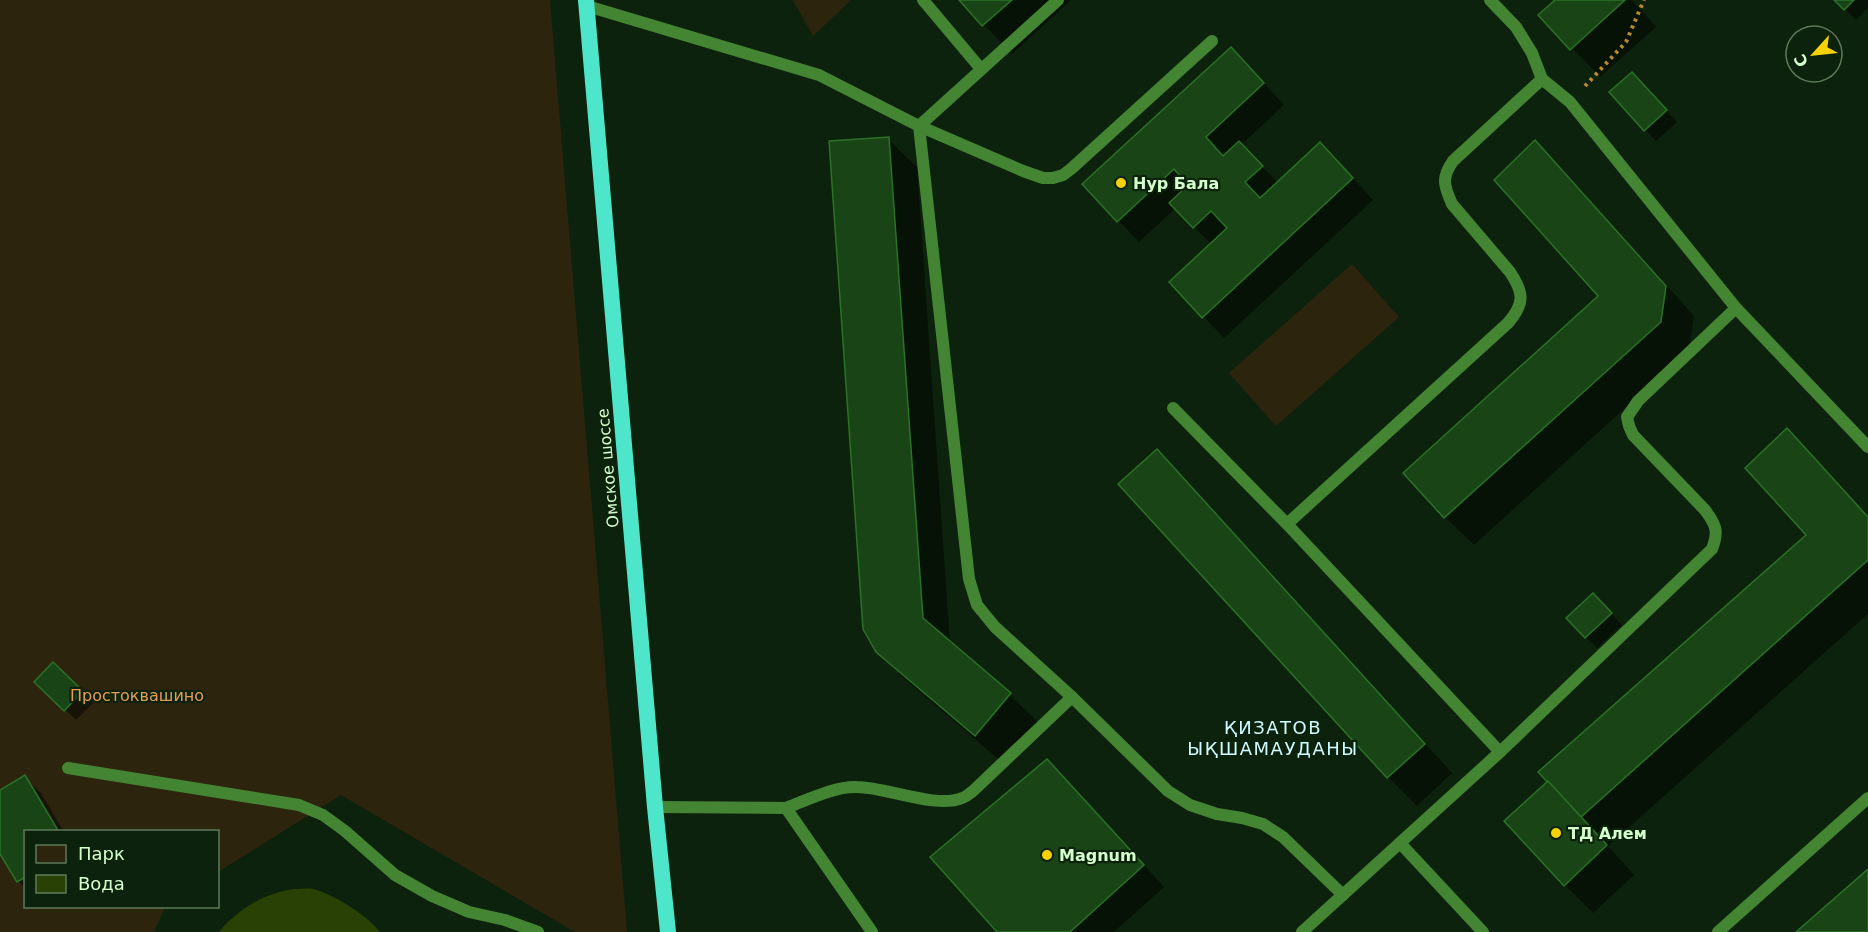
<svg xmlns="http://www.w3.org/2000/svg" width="1868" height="932" font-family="'DejaVu Sans',sans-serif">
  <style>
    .green { fill: #2d240e }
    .water { fill: #2a4105 }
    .shadow { fill: #0007 }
    .building { fill: #194516; stroke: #2a7226; stroke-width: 1.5 }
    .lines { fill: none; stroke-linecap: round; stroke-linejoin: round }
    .path { stroke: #bb8c24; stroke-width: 4; stroke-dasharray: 3 4.5; stroke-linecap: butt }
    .service { stroke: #448533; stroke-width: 12 }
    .trunk { stroke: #4ee6ca; stroke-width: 16 }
    .poi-dot { fill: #f8d200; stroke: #0d220c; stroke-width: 2 }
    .labels { text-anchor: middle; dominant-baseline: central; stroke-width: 4.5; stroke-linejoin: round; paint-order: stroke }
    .poi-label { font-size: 16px; font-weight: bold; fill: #d4ffcd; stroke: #0d220c; text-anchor: start }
    .street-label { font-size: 16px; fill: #d4ffcd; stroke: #0d220c }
    .park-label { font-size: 16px; fill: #e89c50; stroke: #0d220c }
    .neighbourhood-label { font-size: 18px; letter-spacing: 1.5px; fill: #cffaff; stroke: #0d220c }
  </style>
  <rect width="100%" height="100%" fill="#0d220c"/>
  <g class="green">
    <path d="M0,0H550L627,932H575L341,795L218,872V832H26V906L165,907L154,932H0Z"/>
    <path d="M793,0H851L813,36Z"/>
    <path d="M1352,264L1399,317L1276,426L1229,373Z"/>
  </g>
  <path class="water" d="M294,889C300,889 307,888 313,889C333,894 367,915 380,932H219C237,909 265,893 294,889Z"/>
  <g class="shadow">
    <path d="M961,0H1071L1012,54Z"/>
    <path d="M1557,0H1632L1656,27L1600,77L1541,15Z"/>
    <path d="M1836,0H1868V8L1856,20Z"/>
    <path d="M1252,70L1284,105L1241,145L1278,183L1341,165L1373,200L1224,338L1171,282L1211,244L1176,208L1139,242L1084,185Z"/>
    <path d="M1643,85L1677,122L1656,141L1645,130Z"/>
    <path d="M888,139L917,167L950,643L1010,695L1039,723L1004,764L906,680L877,651Z"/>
    <path d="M1535,142L1564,171L1694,316L1689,350L1474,545L1445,517L1600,296Z"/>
    <path d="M1787,430L1868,517V614L1608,846L1634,875L1593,913L1565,885L1550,781L1808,535Z"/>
    <path d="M1157,451L1185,479L1452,773L1417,806L1388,777L1121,484Z"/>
    <path d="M1604,606L1622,625L1597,648L1568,618Z"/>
    <path d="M53,664L93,703L76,720L36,682Z"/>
    <path d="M24,777L41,793L64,832H26V889L18,881L0,851V792Z"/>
    <path d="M1068,782L1164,887L1114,932H999Z"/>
  </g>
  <g class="building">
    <path d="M959,0H1012L982,26Z"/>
    <path d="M1555,0H1625L1570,50L1538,15Z"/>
    <path d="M1834,0H1854L1844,10Z"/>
    <path d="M1231,47L1264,83L1206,137L1223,156L1239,141L1263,166L1245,182L1260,198L1320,142L1353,178L1202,318L1169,282L1227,228L1211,211L1193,228L1169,203L1188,185L1174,169L1117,222L1082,184Z"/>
    <path d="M1632,72L1667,110L1644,131L1609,92Z"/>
    <path d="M889,137L923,618L1011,693L975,736L876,652L863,629L829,141Z"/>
    <path d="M1535,140L1666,286L1661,322L1444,518L1403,473L1598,296L1494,180Z"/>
    <path d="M1787,428L1868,517V560L1581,817L1538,772L1806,535L1745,468Z"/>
    <path d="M1157,449L1425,744L1387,778L1118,484Z"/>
    <path d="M1593,593L1612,613L1585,638L1566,618Z"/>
    <path d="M53,662L83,691L64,711L34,682Z"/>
    <path d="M1047,759L1144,865L1070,932H997L930,857Z"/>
    <path d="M25,775L59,832H26V877L17,882L0,854V790Z"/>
    <path d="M1548,781L1607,845L1564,886L1504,821Z"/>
    <path d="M1868,869V932H1796Z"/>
  </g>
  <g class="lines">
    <path class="path" d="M1585,86L1626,42L1644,0"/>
    <g class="service">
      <path d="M923,0L981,69"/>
      <path d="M1058,0L919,126L1023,171L1043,178H1053L1063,175L1071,169L1212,41"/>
      <path d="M1490,0L1516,27L1532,53L1542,79"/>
      <path d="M587,6L819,75L919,126L969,579L977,605L995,627L1072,697L973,791C970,793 966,797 962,798C936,809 886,787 857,787C835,786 807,800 786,808"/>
      <path d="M1173,408L1287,524L1500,752L1302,932"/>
      <path d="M1287,524L1508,323C1525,303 1524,293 1510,272L1452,204C1444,186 1441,178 1453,161L1542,79L1570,102L1736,308L1868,447"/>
      <path d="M1072,697L1168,791L1190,805L1217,814L1242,818L1263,824L1283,837L1343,895"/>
      <path d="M1500,752L1712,549C1719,531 1716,525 1705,510L1633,435L1629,426L1627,417L1638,401L1736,308"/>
      <path d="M68,768L299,805L323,815L345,831L395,875L432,896L469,912L505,920L538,932"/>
      <path d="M655,807L786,808L872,932"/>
      <path d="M1400,843L1483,932"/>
      <path d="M1718,932L1868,798"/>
    </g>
    <path class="trunk" d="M586,0L655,807L668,932"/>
  </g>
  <g class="poi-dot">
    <circle cx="1121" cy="183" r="6"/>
    <circle cx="1556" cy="833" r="6"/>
    <circle cx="1047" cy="855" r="6"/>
  </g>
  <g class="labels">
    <g class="poi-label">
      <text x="1133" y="183">Нур Бала</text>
      <text x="1568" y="833">ТД Алем</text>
      <text x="1059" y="855">Magnum</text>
    </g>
    <g class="street-label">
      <text transform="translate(608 468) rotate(-95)">Омское шоссе</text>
    </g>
    <g class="park-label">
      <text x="137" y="695">Простоквашино</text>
    </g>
    <g class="neighbourhood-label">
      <text x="1273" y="727">ҚИЗАТОВ<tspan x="1273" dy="21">ЫҚШАМАУДАНЫ</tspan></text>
    </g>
  </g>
  <rect x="24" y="830" width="195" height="78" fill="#0d220c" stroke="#5d7a59" stroke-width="1.5"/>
  <rect x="36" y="845" width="30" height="18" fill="#2d240e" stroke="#5d7a59" stroke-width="1.5"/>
  <text x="78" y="860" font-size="18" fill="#d4ffcd">Парк</text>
  <rect x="36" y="875" width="30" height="18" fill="#2a4105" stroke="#5d7a59" stroke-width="1.5"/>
  <text x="78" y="890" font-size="18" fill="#d4ffcd">Вода</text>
  <g transform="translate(1814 54) rotate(243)"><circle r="28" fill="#0d220c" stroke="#5d7a59" stroke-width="1.5"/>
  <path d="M0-4.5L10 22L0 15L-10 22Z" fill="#f8d200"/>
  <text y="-9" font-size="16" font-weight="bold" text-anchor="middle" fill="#d4ffcd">С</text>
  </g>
</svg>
